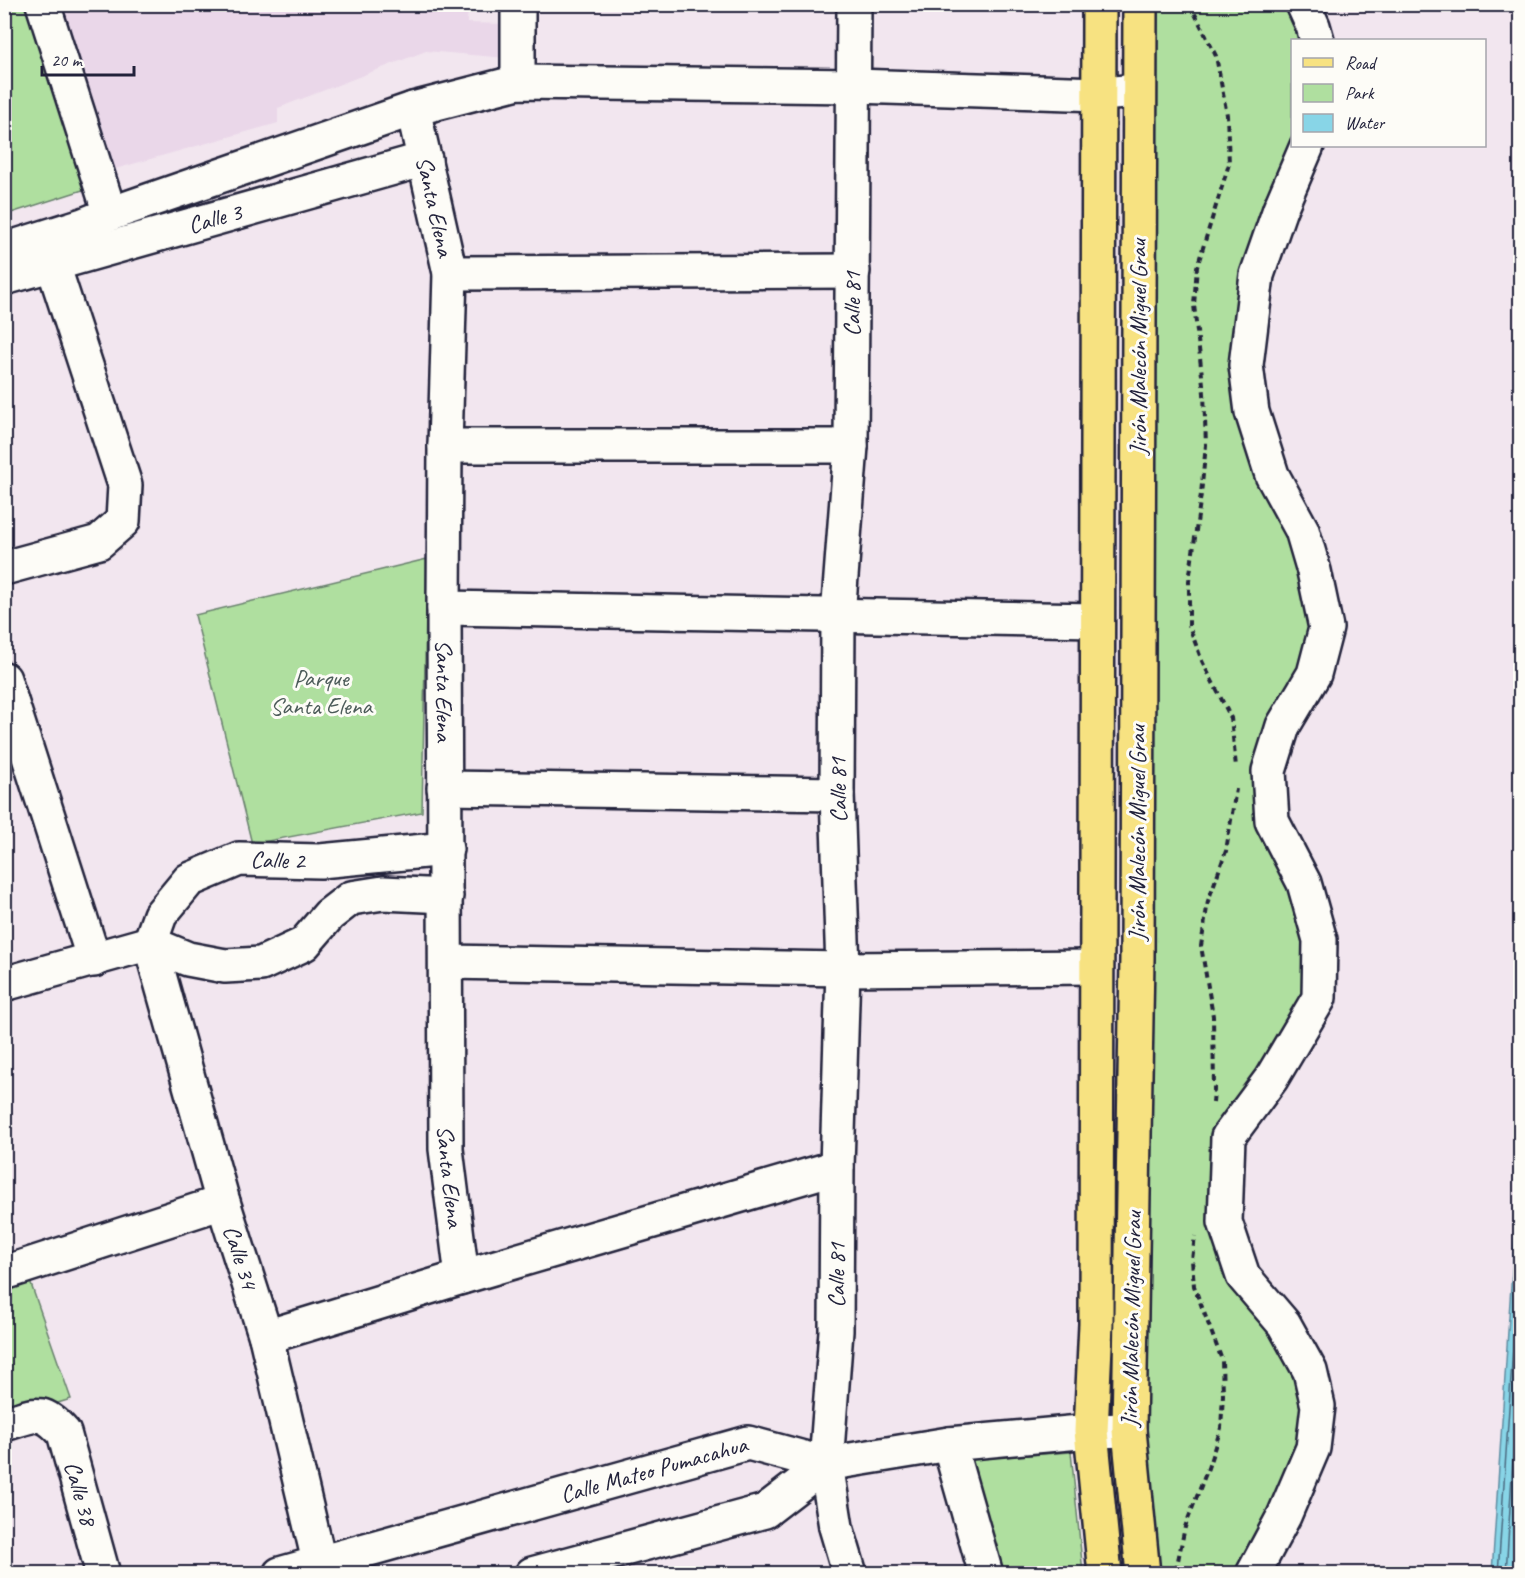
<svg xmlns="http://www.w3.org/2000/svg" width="1525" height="1578" font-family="Caveat,sans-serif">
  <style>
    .built { fill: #ead7e9 }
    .green { fill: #afdf9f; stroke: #68806d; stroke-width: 1.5 }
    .water { fill: #88d5e7; stroke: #5f8da2; stroke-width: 1.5 }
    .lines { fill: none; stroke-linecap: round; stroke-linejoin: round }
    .shore { stroke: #4b6a80; stroke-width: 1.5 }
    .minor-casing { stroke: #22223b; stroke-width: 38 }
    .major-casing { stroke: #22223b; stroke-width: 38 }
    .path { stroke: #22223b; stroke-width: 4; stroke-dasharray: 6 4.5; stroke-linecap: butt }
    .minor { stroke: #fdfcf7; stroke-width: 33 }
    .major { stroke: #f7e281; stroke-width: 33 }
    .labels { text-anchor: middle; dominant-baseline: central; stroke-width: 6; stroke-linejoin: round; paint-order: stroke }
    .street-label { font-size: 24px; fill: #22223b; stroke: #fdfcf7 }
    .park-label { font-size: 24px; fill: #4c5b59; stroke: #fdfcf7 }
  </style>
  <rect width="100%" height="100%" fill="#f2e6ef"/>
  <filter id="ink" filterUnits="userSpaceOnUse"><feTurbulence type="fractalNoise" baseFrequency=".0167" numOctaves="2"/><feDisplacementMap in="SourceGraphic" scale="12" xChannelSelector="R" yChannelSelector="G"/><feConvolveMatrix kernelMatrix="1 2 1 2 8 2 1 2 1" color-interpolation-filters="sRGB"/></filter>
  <g filter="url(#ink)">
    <path class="built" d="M62,5H468L467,23L508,24L506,58L426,51L278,108V123L115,169Z"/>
    <g class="green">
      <path d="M4,5H35L92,187L5,215Z"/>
      <path d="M1139,5H1286L1301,40H1292V146L1255,246V462L1303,574L1311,640L1288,691L1270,738L1306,921L1305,1014L1246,1094L1233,1226L1286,1353L1309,1420L1243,1573H1143Z"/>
      <path d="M427,559L422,812L252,844L195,615Z"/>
      <path d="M25,1267L71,1399L5,1419V1272Z"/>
      <path d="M1071,1452L1083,1573H994L960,1460Z"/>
    </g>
    <path class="water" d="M1520,1179V1573H1492L1512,1271Z"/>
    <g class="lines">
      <g class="shore">
        <path d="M1498,1574L1520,1242"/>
        <path d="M1506,1574L1520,1343"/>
        <path d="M1515,1574L1520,1483"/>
      </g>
      <defs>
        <g id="minor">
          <path d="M43,4L110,214"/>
          <path d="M1303,4L1313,26L1317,40"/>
          <path d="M518,82V4"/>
          <path id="s1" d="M413,109L450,273L445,446L444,608L446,1149L462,1277"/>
          <path d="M4,250L83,225L110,214L413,109L518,82L855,86L1100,94L1139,91"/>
          <path d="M450,273L853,271"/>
          <path id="s2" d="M4,278L425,159"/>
          <path d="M445,446H851"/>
          <path d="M4,568L99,542L123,521L125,485L53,265"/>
          <path d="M444,608L1097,620"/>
          <path d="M4,679L94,960"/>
          <path d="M444,788L837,794"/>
          <path id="s3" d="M150,943L223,1202L266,1337L322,1574"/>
          <path id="s4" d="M150,943L160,915L189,880L239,859L320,861L446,849"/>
          <path d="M447,962L843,969L1096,967"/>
          <path d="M4,984L150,943L188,959L225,966L261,964L304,944L329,915L351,898L383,893L446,896"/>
          <path d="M4,1273L223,1202"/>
          <path d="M266,1337L462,1277L837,1167"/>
          <path id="s5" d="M4,1424C35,1415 41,1407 64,1433L103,1574"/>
          <path d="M949,1444L986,1574"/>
          <path id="s6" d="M280,1574L748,1443L826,1464L949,1444L1091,1431L1129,1430"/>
          <path d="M532,1574L765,1511L826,1464"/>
          <path id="s7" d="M850,1574L836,1527L826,1464L836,1331L837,1167L843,969L837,794L838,616L851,446L854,4"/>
          <path d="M1253,1574L1284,1516L1313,1448L1318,1406L1310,1371L1284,1324L1243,1276L1225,1222L1228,1137L1271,1079L1319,998L1320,940L1304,883L1272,821L1269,771L1283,726L1314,674L1326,628L1314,571L1302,530L1272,475L1252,412L1246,365L1257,275L1280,209L1307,146"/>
        </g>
        <g id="major">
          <path d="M1099,4L1096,1324L1091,1431L1105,1574"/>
          <path d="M1140,4L1137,958L1129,1430L1143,1574"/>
        </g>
      </defs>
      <use href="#minor" class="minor-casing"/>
      <use href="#major" class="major-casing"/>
      <g class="path">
        <path d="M1190,4L1216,56L1227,115L1229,164L1197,267L1194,305L1204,393L1206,445L1201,494L1189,581V626L1202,661L1231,718L1236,767"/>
        <path d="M1213,1103L1214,1090L1213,1016L1201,946L1208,901L1226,851L1236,789"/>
        <path d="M1176,1570L1185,1527L1208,1468L1221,1428L1223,1395L1222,1360L1194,1286L1192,1260L1195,1236"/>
      </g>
      <use href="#minor" class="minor"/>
      <use href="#major" class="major"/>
    </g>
  </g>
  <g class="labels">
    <g class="street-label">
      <text stroke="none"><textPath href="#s1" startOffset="100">Santa Elena</textPath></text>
      <text stroke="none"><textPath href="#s2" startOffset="219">Calle 3</textPath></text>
      <text stroke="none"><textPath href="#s7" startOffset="1274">Calle 81</textPath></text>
      <text transform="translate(1138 347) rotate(-90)">Jirón Malecón Miguel Grau</text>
      <text stroke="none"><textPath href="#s1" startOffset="586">Santa Elena</textPath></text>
      <text transform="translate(838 790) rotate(-91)">Calle 81</text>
      <text transform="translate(1137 833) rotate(-90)">Jirón Malecón Miguel Grau</text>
      <text stroke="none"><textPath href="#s4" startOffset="168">Calle 2</textPath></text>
      <text stroke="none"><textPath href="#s1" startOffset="1072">Santa Elena</textPath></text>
      <text stroke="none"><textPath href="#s3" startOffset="327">Calle 34</textPath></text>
      <text stroke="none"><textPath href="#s7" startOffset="302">Calle 81</textPath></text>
      <text transform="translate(1131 1319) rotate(-89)">Jirón Malecón Miguel Grau</text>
      <text stroke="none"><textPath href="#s6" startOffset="388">Calle Mateo Pumacahua</textPath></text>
      <text stroke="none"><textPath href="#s5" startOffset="130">Calle 38</textPath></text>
    </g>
    <g class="park-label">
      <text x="321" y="678">Parque<tspan x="321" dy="28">Santa Elena</tspan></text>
    </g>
  </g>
  <rect width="1525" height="1578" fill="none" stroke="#fdfcf7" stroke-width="24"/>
  <rect x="12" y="12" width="1501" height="1554" fill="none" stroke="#22223b" stroke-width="2" filter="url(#ink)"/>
  <rect x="1291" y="39" width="195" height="108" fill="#fdfcf7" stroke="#a5a5ac" stroke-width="1.5"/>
  <rect x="1303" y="58" width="30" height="9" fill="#f7e281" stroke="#a5a5ac" stroke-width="1.5"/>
  <text x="1345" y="69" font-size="18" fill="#22223b">Road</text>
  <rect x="1303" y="84" width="30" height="18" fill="#afdf9f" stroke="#a5a5ac" stroke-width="1.5"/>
  <text x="1345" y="99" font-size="18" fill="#22223b">Park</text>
  <rect x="1303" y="114" width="30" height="18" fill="#88d5e7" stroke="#a5a5ac" stroke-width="1.5"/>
  <text x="1345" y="129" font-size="18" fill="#22223b">Water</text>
  <path d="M42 66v9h92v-9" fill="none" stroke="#22223b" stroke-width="3"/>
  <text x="51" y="66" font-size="18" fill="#22223b" stroke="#fdfcf7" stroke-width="4.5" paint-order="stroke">20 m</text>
</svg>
